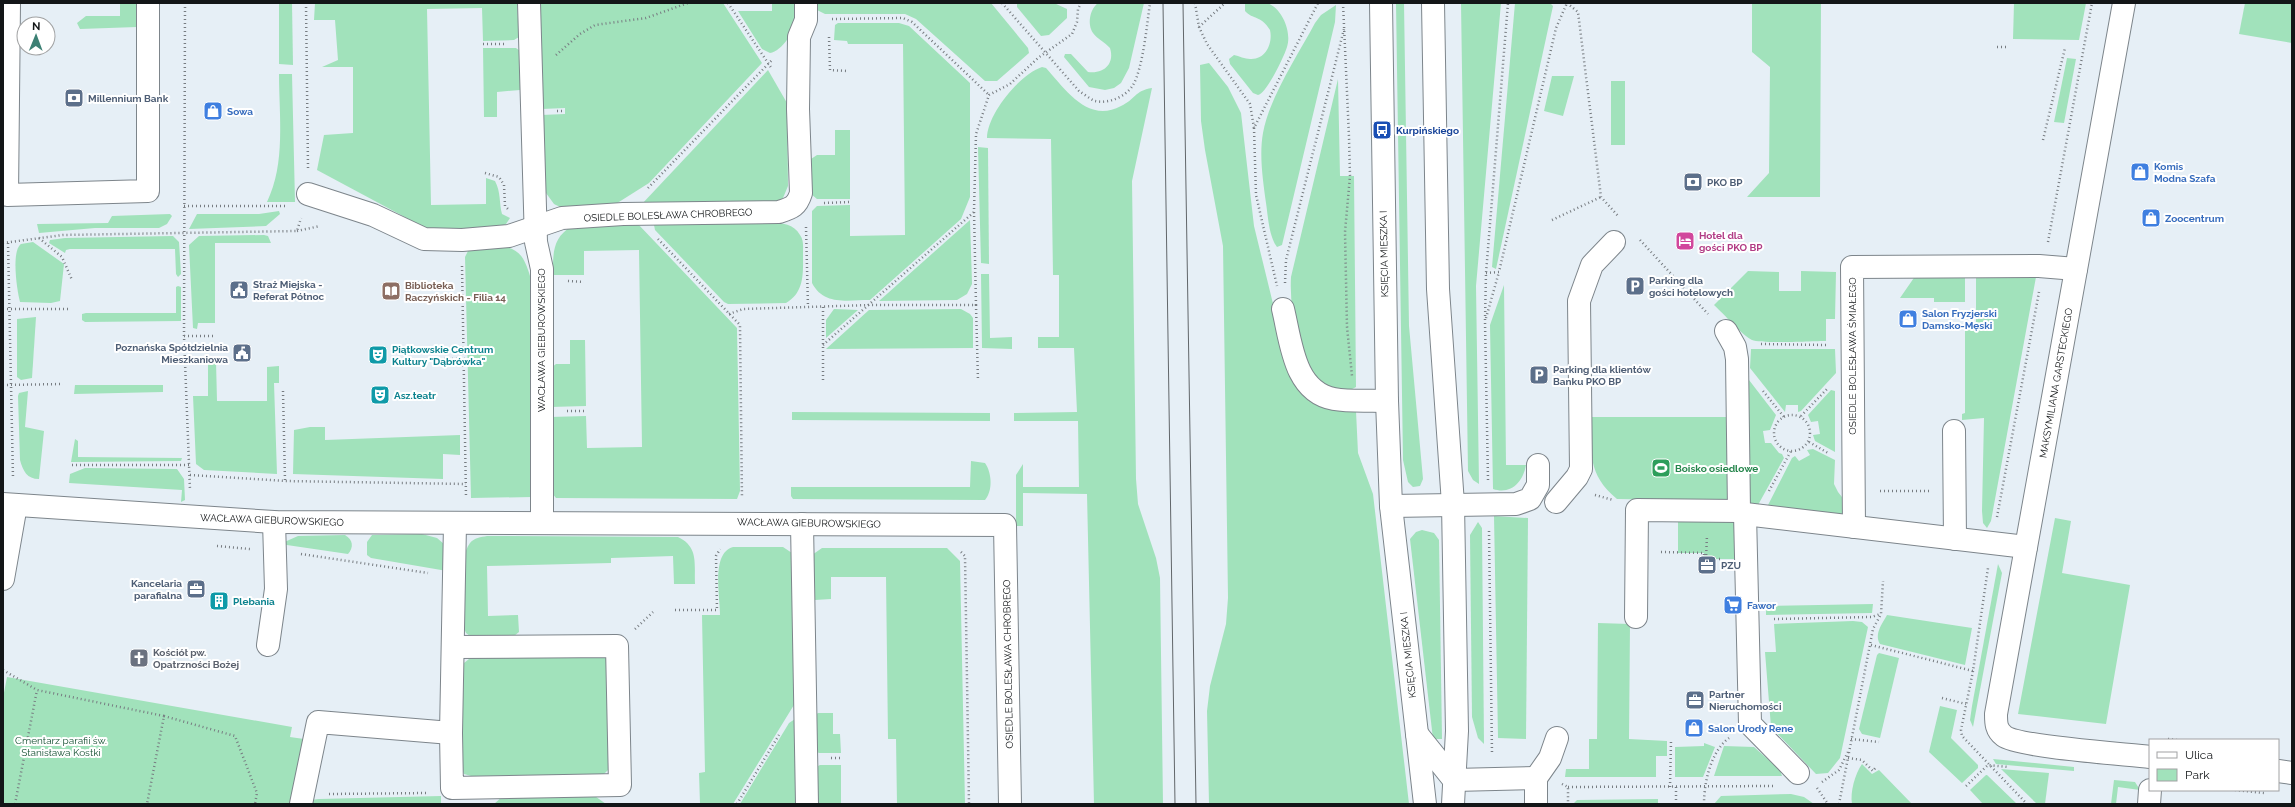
<svg xmlns="http://www.w3.org/2000/svg" width="2295" height="807" font-family="Raleway,sans-serif">
  <style>
    .green { fill: #a1e2bb }
    .lines { fill: none; stroke-linecap: round; stroke-linejoin: round }
    .minor-casing { stroke: #7d858b; stroke-width: 24 }
    .path { stroke: #777c81; stroke-width: 2.5; stroke-dasharray: 1 3; stroke-linecap: butt }
    .minor { stroke: #fff; stroke-width: 22 }
    .tram { stroke: #61666a; stroke-width: 1 }
    .labels { text-anchor: middle; dominant-baseline: central; stroke-width: 4; stroke-linejoin: round; paint-order: stroke }
    .service-label { font-size: 10px; font-weight: bold; fill: #4e5e75; stroke: #fff; text-anchor: start }
    .shop-label { font-size: 10px; font-weight: bold; fill: #366cbe; stroke: #fff; text-anchor: start }
    .transit-label { font-size: 10px; font-weight: bold; fill: #164399; stroke: #fff; text-anchor: start }
    .street-label { font-size: 10px; fill: #131618; stroke: #fff }
    .hotel-label { font-size: 10px; font-weight: bold; fill: #b23c85; stroke: #fff; text-anchor: start }
    .education-label { font-size: 10px; font-weight: bold; fill: #785e54; stroke: #fff; text-anchor: start }
    .culture-label { font-size: 10px; font-weight: bold; fill: #0d838f; stroke: #fff; text-anchor: start }
    .leisure-label { font-size: 10px; font-weight: bold; fill: #27864d; stroke: #fff; text-anchor: start }
    .worship-label { font-size: 10px; font-weight: bold; fill: #5b616d; stroke: #fff; text-anchor: start }
    .park-label { font-size: 10px; fill: #175234; stroke: #fff }
  </style>
  <rect width="100%" height="100%" fill="#e6eff6"/>
  <g class="green">
    <path d="M120,3H137V27L80,29L77,23L86,16H120Z"/>
    <path d="M279,3H292L293,65L279,64Z"/>
    <path d="M315,3H517L519,37L514,40L483,41L482,8L427,9L431,205L486,204V178L495,181C501,192 499,203 502,214L510,218L506,224L499,227L429,230L317,170L324,135L353,133V67H322L338,60L335,20H314Z"/>
    <path d="M540,3H723L762,63L649,183L611,207H560L554,204L546,193L541,115L565,114V108L542,109Z"/>
    <path d="M772,3H795C795,8 797,14 796,19C795,31 782,51 770,53L762,49L738,11H772Z"/>
    <path d="M817,3H991L1028,48L1029,53L997,81H985L916,19L905,14H825L817,10Z"/>
    <path d="M1017,3H1054L1067,9V18L1049,35L1041,36L1017,7Z"/>
    <path d="M1098,3H1144L1129,68L1121,83L1114,88L1105,90L1089,87L1064,57L1065,54H1071L1088,72C1104,74 1115,64 1110,48C1105,42 1097,39 1093,33C1087,24 1090,9 1098,3Z"/>
    <path d="M1245,3C1252,3 1260,1 1267,3C1282,8 1292,32 1287,47C1284,57 1266,94 1258,95L1253,93L1230,64L1229,59L1234,55C1239,56 1245,59 1250,59C1266,60 1273,43 1270,30C1261,15 1253,20 1245,11Z"/>
    <path d="M1396,3H1404L1409,326L1423,479L1420,486L1413,487L1408,482L1403,460Z"/>
    <path d="M1461,3H1501L1476,286L1479,484L1473,480L1468,471Z"/>
    <path d="M1515,3H1550L1553,6L1496,269L1492,267Z"/>
    <path d="M1752,3H1821L1820,197H1747L1769,173L1770,67L1752,52Z"/>
    <path d="M2014,3H2086L2079,40L2013,39Z"/>
    <path d="M2245,3H2292V43L2239,34Z"/>
    <path d="M1336,5L1335,22L1282,245L1277,247C1269,237 1268,216 1266,203C1263,181 1259,155 1263,133C1269,98 1298,55 1315,23L1321,15Z"/>
    <path d="M838,23H899L909,26L970,83V197L961,219L870,300C848,300 824,306 812,283V211L817,206L850,205V236L905,235L903,44H848L847,41L834,40L835,25Z"/>
    <path d="M483,48H516L520,51V90L497,92V117H484Z"/>
    <path d="M2067,58L2076,59L2064,123L2054,122Z"/>
    <path d="M1209,63L1228,87L1241,113L1254,226L1288,365L1356,411L1358,453L1373,494L1409,804H1209L1207,711L1210,686L1226,624L1228,598L1223,246L1205,150L1201,121L1200,65Z"/>
    <path d="M1042,67L1046,68C1065,89 1088,124 1121,106C1136,99 1134,91 1152,88L1132,181L1136,479L1138,504L1156,558L1160,578L1163,804H1094L1087,494L1023,493V526H1016V475L1023,464V487H1079L1078,421H1014V413L1077,412L1074,348H1038V337H1059V275H1053L1051,139L987,138C987,114 1020,74 1042,67Z"/>
    <path d="M768,70L787,103L788,186L783,198L778,202L641,205Z"/>
    <path d="M279,74H292L295,202H267C286,163 279,116 279,74Z"/>
    <path d="M1552,76H1574L1563,116L1544,111Z"/>
    <path d="M1338,79L1340,176H1354L1356,387L1346,392L1311,381C1300,344 1289,315 1291,277Z"/>
    <rect x="1611" y="81" width="14" height="64"/>
    <path d="M835,130H850V199H817L811,194V159L817,155H835Z"/>
    <path d="M978,147L988,148L989,264L981,263Z"/>
    <path d="M279,211L280,214L266,226L189,229L197,214H259Z"/>
    <path d="M170,214L172,216L167,224L159,228H95L39,233L37,224L108,223L112,216Z"/>
    <path d="M970,220L972,284L967,294L957,300L879,301Z"/>
    <path d="M771,222C782,223 794,224 800,235C804,240 803,248 803,253C803,272 805,292 786,303L728,304L724,302L655,230L654,225Z"/>
    <path d="M637,223L737,328L740,491L737,499L556,498L552,493L550,417L586,416L587,448L642,447L639,250L584,251V275H553C553,254 552,238 572,226Z"/>
    <path d="M264,235L268,236L271,243H215V323H198L197,329L193,328L189,245L199,236Z"/>
    <path d="M173,236L179,242L181,274L178,277L176,274L175,249H70L66,250L65,253L49,243L50,240L65,238Z"/>
    <path d="M33,242L64,264L60,301L51,303L20,302C17,291 11,251 21,244Z"/>
    <path d="M504,246C521,250 525,260 530,276L532,497L471,498L465,257L470,247Z"/>
    <path d="M1748,271L1779,272V291H1801V271L1836,272L1835,319H1826V341C1813,341 1761,344 1752,340C1741,334 1725,315 1714,305Z"/>
    <path d="M1965,271V302H1934V298H1900L1918,272Z"/>
    <path d="M1976,272L2033,275L2036,277L1991,521L1987,528L1983,523L1982,511L1984,418L1962,420V414L1965,413V328H1976Z"/>
    <path d="M981,274H989L990,338L1012,337V349L982,348Z"/>
    <path d="M1504,285L1506,465H1526C1523,482 1511,495 1493,489L1490,325Z"/>
    <path d="M178,286L181,287V321L85,322L82,320V314L86,313H176V287Z"/>
    <path d="M834,309L858,310L826,338V320Z"/>
    <path d="M961,309L970,314L973,318V348L826,349L869,310Z"/>
    <path d="M36,317L32,378L21,380L17,377V319Z"/>
    <path d="M570,340H585L586,406L550,407L551,368L556,364H570Z"/>
    <path d="M1751,349H1835L1836,373L1801,411L1798,412V405H1786L1785,412L1750,368Z"/>
    <path d="M216,361L217,401H267V367L279,366V383H274L277,474L204,470L196,464L193,396H208V362Z"/>
    <path d="M1749,380L1776,415L1770,430L1763,431L1765,443H1771L1779,453L1782,454L1784,458L1758,505L1749,509Z"/>
    <path d="M75,385H163V392L74,394Z"/>
    <path d="M1831,390L1835,391V452L1815,441L1813,435L1820,434L1818,421L1811,422L1808,415Z"/>
    <path d="M28,391L25,427L44,431L39,479C27,479 23,471 20,460L18,396L19,393Z"/>
    <path d="M792,412L990,413V421L792,420Z"/>
    <path d="M1591,417H1728V501L1617,499C1587,474 1591,452 1591,417Z"/>
    <path d="M310,427H325V440L460,435V455L443,454V479L293,474L294,430Z"/>
    <path d="M75,439L78,441V457L182,458L181,461L71,462Z"/>
    <path d="M1813,449L1835,460L1834,484L1838,492L1849,506L1842,516L1767,507L1792,458L1795,456L1799,461L1810,455L1807,450Z"/>
    <path d="M971,461L985,463C992,473 993,491 985,500L793,499L791,496V487H970Z"/>
    <path d="M85,468L177,469L184,479L185,500L181,502L182,490L69,483L70,474Z"/>
    <path d="M1494,516L1528,518L1526,739L1498,738Z"/>
    <path d="M1678,518H1737V559H1704V553H1678Z"/>
    <path d="M2055,518L2071,521L2062,573L2130,585L2106,724L2018,714Z"/>
    <path d="M1478,522L1482,528L1484,744L1478,738L1472,717L1470,535Z"/>
    <path d="M1422,530L1434,533L1439,540L1442,739H1433L1410,539L1416,532Z"/>
    <path d="M422,534L437,538L444,544L447,571L371,558L367,555V542L372,535Z"/>
    <path d="M345,535C353,540 354,547 348,554L280,544L298,536Z"/>
    <path d="M487,536L678,537C699,547 694,564 695,584H674L673,556L611,558V563L487,566L488,616L518,615L519,632L514,636H470L466,633L463,626C463,606 458,558 470,543C474,538 481,537 487,536Z"/>
    <path d="M733,547H783L792,553L797,700L733,804H700L699,773L705,772L702,615H720C720,596 711,553 733,547Z"/>
    <path d="M822,548H947L960,561L965,804H897L896,739H888L886,577H831V599L815,600L811,598L812,555Z"/>
    <path d="M1998,564L2002,573L1973,727L1970,720L1972,706Z"/>
    <path d="M1873,604L1872,613L1766,615V606Z"/>
    <path d="M1887,615L1972,628L1965,665L1880,644C1874,634 1882,624 1887,615Z"/>
    <path d="M1853,621L1862,622L1868,627L1840,758L1828,773L1816,774L1771,727L1765,652H1776L1774,624Z"/>
    <path d="M1598,623L1630,624L1629,739L1667,741V756H1656V777H1565L1566,769H1589V739H1597Z"/>
    <path d="M1879,653L1899,658L1880,738L1862,734L1859,729L1877,655Z"/>
    <path d="M603,655L608,661L611,767L603,775L471,776L464,774L461,766L464,663L469,659L477,657Z"/>
    <path d="M7,677L292,727L290,737L304,739L292,804H3V698Z"/>
    <path d="M1940,706L1957,710L1951,738L1978,765V768L1962,783L1929,752Z"/>
    <path d="M818,713H833V734H840L841,753H819L814,750L813,717Z"/>
    <path d="M798,717L799,804H740L789,723Z"/>
    <path d="M1704,743L1715,747L1703,777H1675V747L1704,746Z"/>
    <path d="M1724,746L1754,747L1780,770L1782,776H1714Z"/>
    <path d="M1993,759L2074,767V771L1996,764Z"/>
    <path d="M1862,764L1872,774L1879,770L1912,804H1852C1850,792 1855,774 1862,764Z"/>
    <path d="M820,765H841V804H818L814,768Z"/>
    <path d="M2001,769L2049,773L2045,804H2037Z"/>
    <path d="M1986,775H1987L2017,804H1983L1970,790Z"/>
    <path d="M2114,780L2135,782L2140,790L2118,787L2116,804H2111Z"/>
    <path d="M592,794L606,804H494L503,796Z"/>
    <path d="M1791,794L1804,797L1814,804H1714L1721,796Z"/>
    <path d="M441,796V804H310V800L319,799Z"/>
    <path d="M1658,799V804H1573L1577,800Z"/>
  </g>
  <g class="lines">
    <defs>
      <g id="minor">
        <path d="M9,3L7,195L148,191V3"/>
        <path d="M529,3L536,242L542,269V522"/>
        <path d="M1381,3L1387,401L1391,506L1425,804"/>
        <path d="M1433,3L1438,289L1453,504L1457,731L1453,804"/>
        <path d="M2124,3L1996,714C1996,723 1996,730 2004,736C2019,747 2125,754 2150,757"/>
        <path d="M308,194L373,215L424,239L462,240L509,236L562,218L623,214L779,212C792,208 797,206 801,193L798,109L799,37L806,20V3"/>
        <path d="M1283,309C1291,342 1294,392 1334,399C1351,402 1370,400 1387,401"/>
        <path d="M1726,331L1735,347L1737,359L1739,511"/>
        <path d="M1954,431L1955,539"/>
        <path d="M1556,502L1577,477L1581,469L1579,301L1592,265L1614,242"/>
        <path d="M3,504L274,522L1005,525L1010,804"/>
        <path d="M1391,506L1516,504L1530,499L1538,485V465"/>
        <path d="M1745,514L1750,724L1798,773"/>
        <path d="M802,524L807,804"/>
        <path d="M1854,527L1852,267L2039,266L2076,269"/>
        <path d="M3,579L16,505"/>
        <path d="M1636,617L1637,510L1739,511L1745,514L2026,547"/>
        <path d="M268,645L276,589L274,522"/>
        <path d="M451,733L452,788L620,785L617,646L454,647"/>
        <path d="M1417,734L1454,780"/>
        <path d="M2278,771L2292,773"/>
        <path d="M1454,780L1536,778"/>
        <path d="M301,804L318,722L451,733L455,524"/>
        <path d="M1536,804V778L1550,758L1557,738"/>
        <path d="M2149,804L2150,790"/>
      </g>
    </defs>
    <use href="#minor" class="minor-casing"/>
    <g class="path">
      <path d="M185,3L184,336L190,490"/>
      <path d="M306,3L308,168"/>
      <path d="M728,3L772,69"/>
      <path d="M1002,3L1079,91C1084,94 1090,99 1095,101C1108,104 1126,97 1133,85C1143,68 1147,24 1150,3"/>
      <path d="M1195,3L1199,27L1207,44L1250,104L1254,128L1318,3"/>
      <path d="M1343,3L1349,137L1350,176L1345,232L1347,327L1352,376"/>
      <path d="M1567,3L1578,12L1601,197L1619,217"/>
      <path d="M832,19L903,18L912,22L989,95"/>
      <path d="M1199,27L1225,3"/>
      <path d="M829,37L830,70L848,71"/>
      <path d="M483,44H505"/>
      <path d="M1997,47H2008"/>
      <path d="M556,55L580,34L595,25L646,18L688,3"/>
      <path d="M557,111H565"/>
      <path d="M1254,128L1256,195L1277,286"/>
      <path d="M2043,140L2065,48"/>
      <path d="M485,173L499,177L504,185L505,206L508,209"/>
      <path d="M648,188L773,59"/>
      <path d="M824,203L850,202"/>
      <path d="M184,206H286"/>
      <path d="M1552,220L1601,197"/>
      <path d="M806,227L808,307"/>
      <path d="M297,231L320,226"/>
      <path d="M39,238L62,257L72,280"/>
      <path d="M658,239L740,325L742,498"/>
      <path d="M1640,240L1708,314"/>
      <path d="M2048,242L2092,3"/>
      <path d="M3,243L63,235L297,231L301,218"/>
      <path d="M8,243L13,478"/>
      <path d="M462,266L466,497"/>
      <path d="M1486,273L1499,272L1556,28L1567,3"/>
      <path d="M568,281L584,282"/>
      <path d="M1285,283L1286,260L1344,29"/>
      <path d="M976,305L978,381"/>
      <path d="M823,307V380"/>
      <path d="M3,309H69"/>
      <path d="M729,314L743,309L870,305H976L974,211L976,134L989,95L1010,84L1038,58L1072,34L1077,22L1078,9L1081,3"/>
      <path d="M1486,318L1499,272"/>
      <path d="M184,336H215"/>
      <path d="M1761,344L1826,345"/>
      <path d="M823,345L974,212"/>
      <path d="M444,359H465"/>
      <path d="M3,385L63,384"/>
      <path d="M283,391L285,481"/>
      <path d="M1763,391L1784,417"/>
      <path d="M567,411H586"/>
      <circle cx="1792" cy="433" r="18"/>
      <path d="M1801,416L1827,389"/>
      <path d="M1809,442L1828,453"/>
      <path d="M72,465H190"/>
      <path d="M190,475L285,481L466,484"/>
      <path d="M1488,480L1485,321L1486,273L1508,3"/>
      <path d="M1769,491L1791,451"/>
      <path d="M1880,491H1929"/>
      <path d="M1595,495L1613,500"/>
      <path d="M1997,517L2039,292"/>
      <path d="M1489,531L1492,754"/>
      <path d="M217,546L250,549"/>
      <path d="M961,552L965,556L969,804"/>
      <path d="M1661,552L1704,553V559H1720"/>
      <path d="M301,554L428,573"/>
      <path d="M1706,559L1707,535"/>
      <path d="M675,610H717L716,556L720,549"/>
      <path d="M1774,619L1872,617L1880,614"/>
      <path d="M635,629L653,612"/>
      <path d="M1871,645L1973,671L1988,568"/>
      <path d="M3,670L37,690L164,716L147,804"/>
      <path d="M1973,671L1961,730L1962,736L2027,804"/>
      <path d="M1942,698L1966,704"/>
      <path d="M164,716L235,736L257,793L255,804"/>
      <path d="M1851,739L1879,742"/>
      <path d="M2168,739L2177,740"/>
      <path d="M831,758H841"/>
      <path d="M1848,758L1862,760L1873,771L1876,767"/>
      <path d="M1822,782L1839,770L1848,752"/>
      <path d="M1562,784L1568,787V804"/>
      <path d="M1966,786L1988,765L2008,767"/>
      <path d="M1568,787L1773,786"/>
      <path d="M1670,787L1671,741"/>
      <path d="M1817,788L1828,804"/>
      <path d="M2235,790L2264,793"/>
      <path d="M329,794L428,793"/>
      <path d="M15,804L37,690"/>
      <path d="M737,804L779,735"/>
      <path d="M1676,804V787"/>
      <path d="M1704,804C1704,782 1711,751 1729,738"/>
      <path d="M1839,804L1873,629L1881,614L1883,581"/>
    </g>
    <use href="#minor" class="minor"/>
    <g class="tram">
      <path d="M1163,3L1175,804"/>
      <path d="M1183,3L1196,804"/>
    </g>
  </g>
  <defs>
    <symbol id="bank-square" viewBox="-11 -11 22 22"><rect x="-9" y="-9" width="18" height="18" rx="4" fill="#5c6f8a" stroke="#fff"/><path d="M-6-4H6V4H-6ZM0-2.3a2.3 2.3 0 1 0 0 4.6a2.3 2.3 0 1 0 0-4.6Z" fill="#fff"/></symbol>
    <symbol id="shop-square" viewBox="-11 -11 22 22"><rect x="-9" y="-9" width="18" height="18" rx="4" fill="#3f7fe0" stroke="#fff"/><path d="M-5-2.5h2.3a2.7 3.5 0 0 1 5.4 0H5L5.5 6h-11ZM-1.5-2.5h3a1.5 2.3 0 0 0-3 0Z" fill="#fff"/></symbol>
    <symbol id="bus-square" viewBox="-11 -11 22 22"><rect x="-9" y="-9" width="18" height="18" rx="4" fill="#1a4fb4" stroke="#fff"/><path d="M-5-6H5V4H4V6H2V4H-2V6H-4V4H-5ZM-3.5-4V0h7V-4ZM-3.5 1.2v1.5H-2V1.2ZM2 1.2v1.5H3.5V1.2Z" fill="#fff"/></symbol>
    <symbol id="hotel-square" viewBox="-11 -11 22 22"><rect x="-9" y="-9" width="18" height="18" rx="4" fill="#d1479c" stroke="#fff"/><path d="M-6-4.5h1.5V1H6V5H4.5V3h-9V5H-6ZM-4 0a1.8 1.8 0 1 1 3.6 0ZM.5 0V-2.5h3Q6-2.5 6 0Z" fill="#fff"/></symbol>
    <symbol id="parking-square" viewBox="-11 -11 22 22"><rect x="-9" y="-9" width="18" height="18" rx="4" fill="#5c6f8a" stroke="#fff"/><path d="M-3.5-5.5H1a3.5 3.5 0 0 1 0 7H-1V5.5H-3.5ZM-1-3.4V-.6H.8a1.4 1.4 0 0 0 0-2.8Z" fill="#fff"/></symbol>
    <symbol id="civic-square" viewBox="-11 -11 22 22"><rect x="-9" y="-9" width="18" height="18" rx="4" fill="#5c6f8a" stroke="#fff"/><path d="M-.6-6.5H3V-4.5H.6V-3L4-1V1h2V6H-6V1h2V-1L-.6-3ZM-1.2 2.5V6h2.4V2.5Z" fill="#fff"/></symbol>
    <symbol id="library-square" viewBox="-11 -11 22 22"><rect x="-9" y="-9" width="18" height="18" rx="4" fill="#8d6e63" stroke="#fff"/><path d="M-6-4Q-3-5.5-.7-3.5V5Q-3 3-6 4ZM6-4Q3-5.5 .7-3.5V5Q3 3 6 4Z" fill="#fff"/></symbol>
    <symbol id="theatre-square" viewBox="-11 -11 22 22"><rect x="-9" y="-9" width="18" height="18" rx="4" fill="#0f9aa8" stroke="#fff"/><path d="M-5-5.5Q0-4 5-5.5V0Q5 5 0 6Q-5 5-5 0ZM-3.3-2.5H-1v1.5H-3.3ZM1-2.5H3.3v1.5H1ZM-2.8 1Q0 5.5 2.8 1Z" fill="#fff"/></symbol>
    <symbol id="stadium-square" viewBox="-11 -11 22 22"><rect x="-9" y="-9" width="18" height="18" rx="4" fill="#2e9e5b" stroke="#fff"/><path d="M0-5a6.5 5 0 1 0 0 10a6.5 5 0 1 0 0-10ZM-3.5-1.8h7v3.6h-7Z" fill="#fff"/></symbol>
    <symbol id="office-square" viewBox="-11 -11 22 22"><rect x="-9" y="-9" width="18" height="18" rx="4" fill="#5c6f8a" stroke="#fff"/><path d="M-6-3h4V-5.5h4V-3h4V5H-6ZM-1-4.5V-3h2v-1.5ZM-6 0V1H6V0Z" fill="#fff"/></symbol>
    <symbol id="building-square" viewBox="-11 -11 22 22"><rect x="-9" y="-9" width="18" height="18" rx="4" fill="#0f9aa8" stroke="#fff"/><path d="M-4-6H4V6H1V3H-1V6H-4ZM-2.5-4.3h1.7v1.8h-1.7ZM.8-4.3h1.7v1.8H.8ZM-2.5-1h1.7V.8h-1.7ZM.8-1h1.7V.8H.8Z" fill="#fff"/></symbol>
    <symbol id="supermarket-square" viewBox="-11 -11 22 22"><rect x="-9" y="-9" width="18" height="18" rx="4" fill="#3f7fe0" stroke="#fff"/><path d="M-6-5.5h2.5l.6 2H6L4.5 2H-2.5L-4.4-4H-6ZM-1.5 3.2a1.3 1.3 0 1 0 .1 0ZM3 3.2a1.3 1.3 0 1 0 .1 0Z" fill="#fff"/></symbol>
    <symbol id="church-square" viewBox="-11 -11 22 22"><rect x="-9" y="-9" width="18" height="18" rx="4" fill="#6b7280" stroke="#fff"/><path d="M-1.2-6h2.4v3.5h3.3v2.4h-3.3V6h-2.4V-.1h-3.3v-2.4h3.3Z" fill="#fff"/></symbol>
  </defs>
  <g fill-rule="evenodd">
    <use href="#bank-square" x="63" y="87" width="22" height="22"/>
    <use href="#shop-square" x="202" y="100" width="22" height="22"/>
    <use href="#bus-square" x="1371" y="119" width="22" height="22"/>
    <use href="#shop-square" x="2129" y="161" width="22" height="22"/>
    <use href="#bank-square" x="1682" y="171" width="22" height="22"/>
    <use href="#shop-square" x="2140" y="207" width="22" height="22"/>
    <use href="#hotel-square" x="1674" y="230" width="22" height="22"/>
    <use href="#parking-square" x="1624" y="275" width="22" height="22"/>
    <use href="#civic-square" x="228" y="279" width="22" height="22"/>
    <use href="#library-square" x="380" y="280" width="22" height="22"/>
    <use href="#shop-square" x="1897" y="308" width="22" height="22"/>
    <use href="#civic-square" x="231" y="342" width="22" height="22"/>
    <use href="#theatre-square" x="367" y="344" width="22" height="22"/>
    <use href="#parking-square" x="1528" y="364" width="22" height="22"/>
    <use href="#theatre-square" x="369" y="384" width="22" height="22"/>
    <use href="#stadium-square" x="1650" y="457" width="22" height="22"/>
    <use href="#office-square" x="1696" y="554" width="22" height="22"/>
    <use href="#office-square" x="185" y="578" width="22" height="22"/>
    <use href="#building-square" x="208" y="590" width="22" height="22"/>
    <use href="#supermarket-square" x="1722" y="594" width="22" height="22"/>
    <use href="#church-square" x="128" y="647" width="22" height="22"/>
    <use href="#office-square" x="1684" y="689" width="22" height="22"/>
    <use href="#shop-square" x="1683" y="717" width="22" height="22"/>
  </g>
  <g class="labels">
    <g class="service-label">
      <text x="88" y="98">Millennium Bank</text>
      <text x="1707" y="182">PKO BP</text>
      <text x="1649" y="280">Parking dla<tspan x="1649" dy="12">gości hotelowych</tspan></text>
      <text x="253" y="284">Straż Miejska -<tspan x="253" dy="12">Referat Północ</tspan></text>
      <text x="228" y="347" text-anchor="end">Poznańska Spółdzielnia<tspan x="228" dy="12">Mieszkaniowa</tspan></text>
      <text x="1553" y="369">Parking dla klientów<tspan x="1553" dy="12">Banku PKO BP</tspan></text>
      <text x="1721" y="565">PZU</text>
      <text x="182" y="583" text-anchor="end">Kancelaria<tspan x="182" dy="12">parafialna</tspan></text>
      <text x="1709" y="694">Partner<tspan x="1709" dy="12">Nieruchomości</tspan></text>
    </g>
    <g class="shop-label">
      <text x="227" y="111">Sowa</text>
      <text x="2154" y="166">Komis<tspan x="2154" dy="12">Modna Szafa</tspan></text>
      <text x="2165" y="218">Zoocentrum</text>
      <text x="1922" y="313">Salon Fryzjerski<tspan x="1922" dy="12">Damsko-Męski</tspan></text>
      <text x="1747" y="605">Fawor</text>
      <text x="1708" y="728">Salon Urody Rene</text>
    </g>
    <g class="transit-label">
      <text x="1396" y="130">Kurpińskiego</text>
    </g>
    <g class="street-label">
      <text transform="translate(668 215) rotate(-2)">OSIEDLE BOLESŁAWA CHROBREGO</text>
      <text transform="translate(1384 254) rotate(-91)">KSIĘCIA MIESZKA I</text>
      <text transform="translate(541 340) rotate(-90)">WACŁAWA GIEBUROWSKIEGO</text>
      <text transform="translate(1852 356) rotate(-90)">OSIEDLE BOLESŁAWA ŚMIAŁEGO</text>
      <text transform="translate(2056 383) rotate(-80)">MAKSYMILIANA GARSTECKIEGO</text>
      <text transform="translate(272 520) rotate(2)">WACŁAWA GIEBUROWSKIEGO</text>
      <text transform="translate(809 523) rotate(1)">WACŁAWA GIEBUROWSKIEGO</text>
      <text transform="translate(1408 655) rotate(-96)">KSIĘCIA MIESZKA I</text>
      <text transform="translate(1008 664) rotate(-91)">OSIEDLE BOLESŁAWA CHROBREGO</text>
    </g>
    <g class="hotel-label">
      <text x="1699" y="235">Hotel dla<tspan x="1699" dy="12">gości PKO BP</tspan></text>
    </g>
    <g class="education-label">
      <text x="405" y="285">Biblioteka<tspan x="405" dy="12">Raczyńskich - Filia 14</tspan></text>
    </g>
    <g class="culture-label">
      <text x="392" y="349">Piątkowskie Centrum<tspan x="392" dy="12">Kultury "Dąbrówka"</tspan></text>
      <text x="394" y="395">Asz.teatr</text>
      <text x="233" y="601">Plebania</text>
    </g>
    <g class="leisure-label">
      <text x="1675" y="468">Boisko osiedlowe</text>
    </g>
    <g class="worship-label">
      <text x="153" y="652">Kościół pw.<tspan x="153" dy="12">Opatrzności Bożej</tspan></text>
    </g>
    <g class="park-label">
      <text x="61" y="740">Cmentarz parafii św.<tspan x="61" dy="12">Stanisława Kostki</tspan></text>
    </g>
  </g>
  <rect width="2295" height="807" fill="none" stroke="#131618" stroke-width="8"/>
  <rect x="2149" y="739" width="130" height="52" fill="#ffffff" stroke="#a1a2a3"/>
  <rect x="2157" y="752" width="20" height="6" fill="#ffffff" stroke="#a1a2a3"/>
  <text x="2185" y="759" font-size="12" fill="#131618">Ulica</text>
  <rect x="2157" y="769" width="20" height="12" fill="#a1e2bb" stroke="#a1a2a3"/>
  <text x="2185" y="779" font-size="12" fill="#131618">Park</text>
  <g transform="translate(36 36) rotate(1)"><circle r="19" fill="#ffffff" stroke="#a1a2a3"/>
  <path d="M0-3L7 15L0 10L-7 15Z" fill="#3c8074"/>
  <text y="-6" font-size="11" font-weight="bold" text-anchor="middle" fill="#131618">N</text>
  </g>
</svg>
